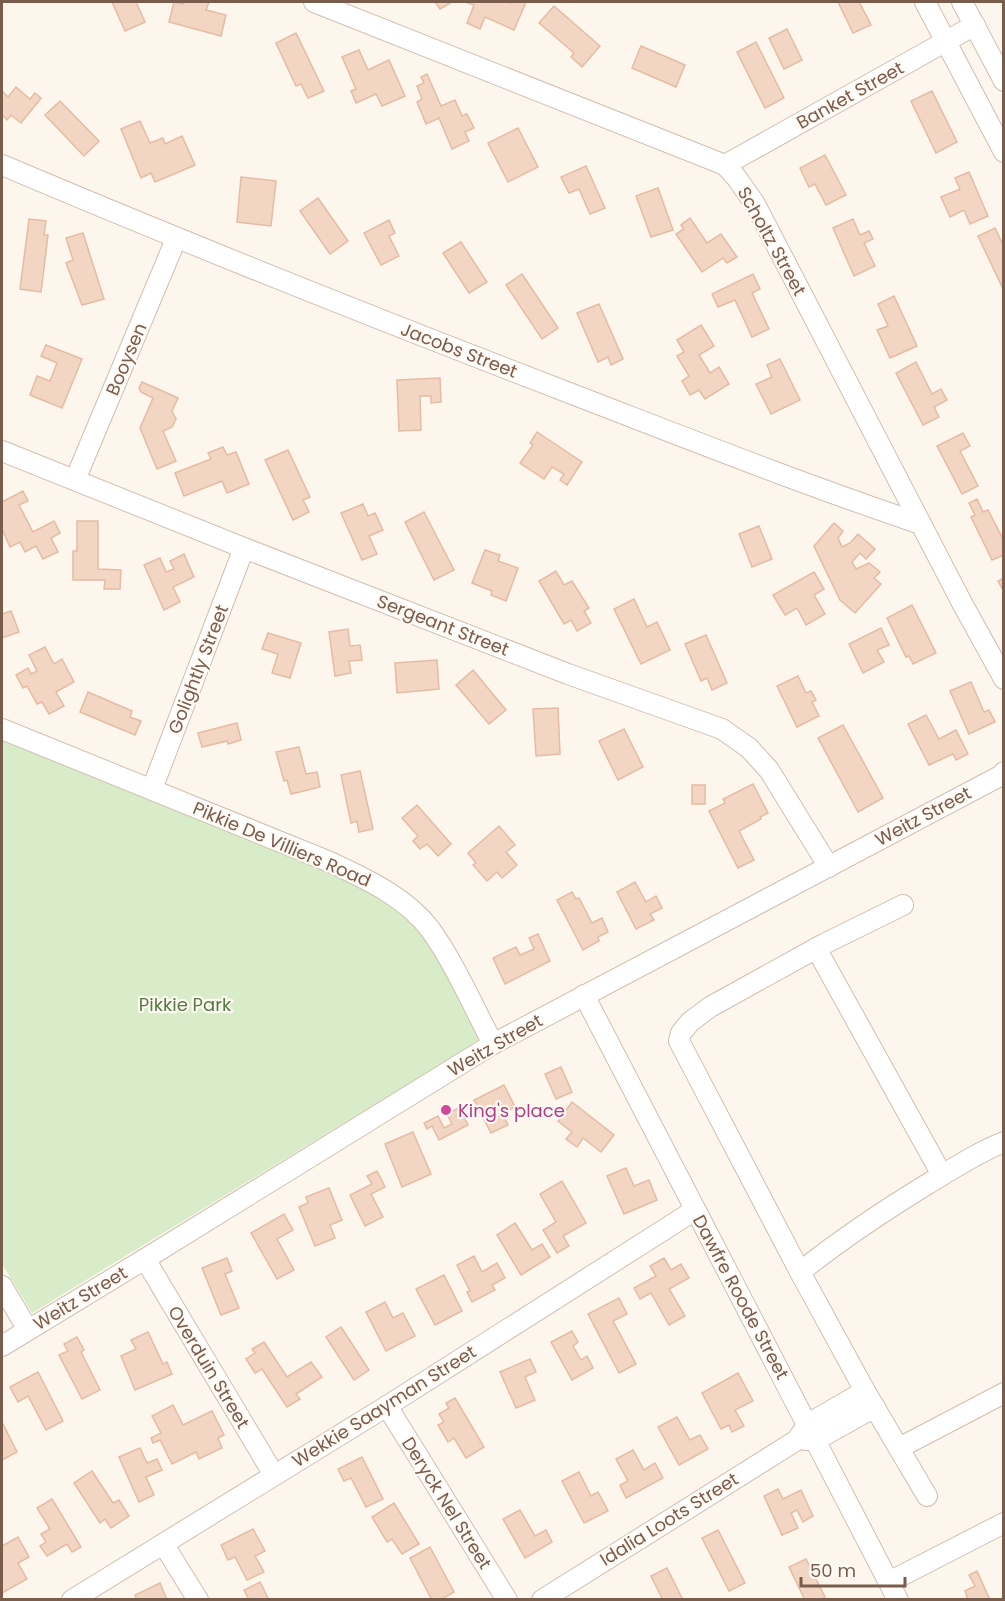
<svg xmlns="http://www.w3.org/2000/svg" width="1005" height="1601" font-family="Poppins,sans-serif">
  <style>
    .green { fill: #d8ecc9 }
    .building { fill: #f3d5c3; stroke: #e6bba3; stroke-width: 1.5 }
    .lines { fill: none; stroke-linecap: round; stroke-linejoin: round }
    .minor-casing { stroke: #d1beb0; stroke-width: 22 }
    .minor { stroke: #fff; stroke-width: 20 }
    .hotel-dot { fill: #d1479c; stroke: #fffaf3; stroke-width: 2 }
    .labels { text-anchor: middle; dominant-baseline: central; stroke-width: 4.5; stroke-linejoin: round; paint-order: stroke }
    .street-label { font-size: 18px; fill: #7a5c4d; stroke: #fffaf3 }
    .park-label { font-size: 18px; fill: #537a41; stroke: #fffaf3 }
    .hotel-label { font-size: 18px; fill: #b23c85; stroke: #fffaf3; text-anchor: start }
  </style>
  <rect width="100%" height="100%" fill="#fdf6ec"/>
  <path class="green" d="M2,733L368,881L425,926L488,1035L32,1313L2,1264Z"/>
  <g class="building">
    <path d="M112,2H137H136L145,22L125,31Z"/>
    <path d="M174,2L183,4V2H209L206,10L226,15L221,36L169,22Z"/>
    <path d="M435,2H452L440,9Z"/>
    <path d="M465,2H507L511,3L512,2H526L514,30L485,17L480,29L467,23L474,5Z"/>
    <path d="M838,2H859L871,25L853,33Z"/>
    <path d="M554,6L600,46L582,67L571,57L574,53L539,23Z"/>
    <path d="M787,29L802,60L784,69L769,38Z"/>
    <path d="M296,33L324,91L308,98L301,84L296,86L276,43Z"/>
    <path d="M756,42L784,98L765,108L737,52Z"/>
    <path d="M641,46L685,65L676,87L632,68Z"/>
    <path d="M359,50L368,70L389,60L405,96L382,106L376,94L356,103L351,91L356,89L342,57Z"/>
    <path d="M427,74L441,106L455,100L462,116L467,114L474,128L465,132L469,141L452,149L439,118L426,124L417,102L422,99L417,86L424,83L421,77Z"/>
    <path d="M16,87L30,99L35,93L41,98L21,123L11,115L7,120L2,115V91L8,97Z"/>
    <path d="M932,91L957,142L936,153L911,101Z"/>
    <path d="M60,101L99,141L84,156L45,115Z"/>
    <path d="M140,121L150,143L163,138L165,144L182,136L195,165L155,182L151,173L141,178L121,129Z"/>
    <path d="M518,128L538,167L508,182L488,143Z"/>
    <path d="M825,155L846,195L826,205L815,184L809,187L800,168Z"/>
    <path d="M586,166L605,208L590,214L579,189L569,193L561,177Z"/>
    <path d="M969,172L988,216L970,224L964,210L950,217L941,197L960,189L955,178Z"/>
    <path d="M241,177L276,181L271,226L237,222Z"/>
    <path d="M658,188L673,230L651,237L636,196Z"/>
    <path d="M318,198L348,241L330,254L300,211Z"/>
    <path d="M690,218L707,243L721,234L737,257L727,263L723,258L702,272L676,234L684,229L681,225Z"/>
    <path d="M29,219L46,221L44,235H48L41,292L20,289Z"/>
    <path d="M853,219L860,235L869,231L873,239L864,243L875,266L854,276L833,228Z"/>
    <path d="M389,220L395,233L389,236L399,256L381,265L364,233Z"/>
    <path d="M995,228L1004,247V291L978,236Z"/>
    <path d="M83,233L104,299L82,305L66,263L73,260L66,238Z"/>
    <path d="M461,242L487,282L469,293L443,253Z"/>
    <path d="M522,274L558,328L542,339L506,285Z"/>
    <path d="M753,274L760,289L752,293L769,329L752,337L735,300L718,307L712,294Z"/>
    <path d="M894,296L917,346L890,358L877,330L888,326L878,304Z"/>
    <path d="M599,304L623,359L611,365L608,357L598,362L577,313Z"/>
    <path d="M701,325L714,346L699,355L710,373L719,367L729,384L705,399L699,390L690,395L682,381L689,376L677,356L684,352L677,340Z"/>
    <path d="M46,345L82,359L62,408L30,395L37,376L50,381L57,363L41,356Z"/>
    <path d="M780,359L800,400L771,414L756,384L772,377L767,365Z"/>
    <path d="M916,362L932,394L941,389L947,400L934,407L939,417L923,425L896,373Z"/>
    <path d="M440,378L441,402L431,403V396H420L421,430L399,431L397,380Z"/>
    <path d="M142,382L178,398L172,411L176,419L172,427L163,431L176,461L157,469L140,428L153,398L141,392L139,388Z"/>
    <path d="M537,432L582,462L567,485L560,480L564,474L552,467L544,479L520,463L533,445L530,443Z"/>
    <path d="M963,433L970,446L960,451L978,486L962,494L937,446Z"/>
    <path d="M223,447L227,455L236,452L249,484L227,493L222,481L184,496L175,473L211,459L208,453Z"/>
    <path d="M288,450L310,497L303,500L309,512L293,520L265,460Z"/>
    <path d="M23,491L28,501L19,505L33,532L54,521L60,533L51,538L58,552L43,559L36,546L25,552L20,542L10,547L2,529V502Z"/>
    <path d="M977,499L983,512L988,510L1004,541V555L992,560L971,517L975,515L969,503Z"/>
    <path d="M363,504L368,516L375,513L383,530L369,536L377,554L362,560L341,513Z"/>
    <path d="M424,512L454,570L434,580L405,522Z"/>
    <path d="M77,521H98V569L121,570L120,589H104L105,580H73V551H77Z"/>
    <path d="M834,523L843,531L838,538L842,547L850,543L858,534L875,549L866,559L860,553L852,562L856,569L869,563L880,572L874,578L881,584L855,613L840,600L814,546Z"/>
    <path d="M759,526L772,559L752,567L739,534Z"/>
    <path d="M485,550L500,555L498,561L518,568L506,601L491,595L492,591L472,583Z"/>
    <path d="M184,554L194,577L173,587L180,602L164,610L144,565L160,558L166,572L174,569L170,561Z"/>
    <path d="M556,571L564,585L572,581L589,608L584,611L591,623L577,631L571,620L564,624L539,581Z"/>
    <path d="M814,572L824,589L814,595L825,614L806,625L797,608L785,615L773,595Z"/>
    <path d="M1004,578V592L998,581Z"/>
    <path d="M634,599L647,627L657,622L670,650L641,664L614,609Z"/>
    <path d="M912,605L936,653L913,664L909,656L906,657L887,618Z"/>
    <path d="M11,611L19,632L2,638V614Z"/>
    <path d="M881,628L889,645L877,650L884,662L863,673L849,644Z"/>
    <path d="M348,629L350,646L360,645L362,660L349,661L351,673L335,676L329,632Z"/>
    <path d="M268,633L301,643L290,678L272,673L278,654L262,649Z"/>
    <path d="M706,635L727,683L712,690L707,678L701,681L685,644Z"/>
    <path d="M45,647L54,664L62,659L74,682L56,692L64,706L49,714L42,702L37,704L27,686L23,688L16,675L28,668L31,674L37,671L29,655Z"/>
    <path d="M437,660L439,689L397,693L395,663Z"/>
    <path d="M473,670L506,710L489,724L456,685Z"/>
    <path d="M798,676L806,693L811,691L816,700L812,702L819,716L797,727L777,686Z"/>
    <path d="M971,682L984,712L989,710L995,722L969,734L950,691Z"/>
    <path d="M88,692L132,711L130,717L141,721L135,735L80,712Z"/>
    <path d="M558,708L560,754L536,756L533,709Z"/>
    <path d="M926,715L939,739L956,730L968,754L956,760L953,754L929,765L908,724Z"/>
    <path d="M237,723L241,740L228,744L227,741L202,747L198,733Z"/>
    <path d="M843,725L883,798L858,812L818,738Z"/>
    <path d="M624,729L643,767L618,780L599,741Z"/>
    <path d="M299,747L306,774L317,772L320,787L291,794L287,780L284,781L276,752Z"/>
    <path d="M360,771L373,829L359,832L357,821L351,823L341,775Z"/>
    <path d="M753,784L768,813L760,817L761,819L739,831L754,860L738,868L709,811L725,803L723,799Z"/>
    <rect x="692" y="785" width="13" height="19"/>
    <path d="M417,805L451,844L438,856L427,844L420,849L413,841L418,836L402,818Z"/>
    <path d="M499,826L515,845L506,852L517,865L502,878L497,872L487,881L473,865L476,863L468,853Z"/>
    <path d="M635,882L646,902L656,896L662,908L650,914L654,920L636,929L617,892Z"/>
    <path d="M572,892L576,899L579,898L592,923L602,918L608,932L598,937L599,941L583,950L557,900Z"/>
    <path d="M538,934L550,961L505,984L493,958L516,947L520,955L534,949L529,938Z"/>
    <path d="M561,1067L572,1092L556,1099L545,1074Z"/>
    <path d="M504,1085L515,1107L502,1114L508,1125L491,1133L474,1100Z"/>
    <path d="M572,1102L614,1135L601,1152L583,1138L577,1147L566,1139L572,1132L558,1121Z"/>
    <path d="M459,1108L468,1125L439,1140L432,1126L427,1129L424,1123L438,1116L444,1128L452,1124L447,1114Z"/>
    <path d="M413,1132L431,1174L402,1187L385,1144Z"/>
    <path d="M626,1168L634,1186L649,1180L657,1200L624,1214L607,1176Z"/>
    <path d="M377,1171L385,1187L371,1194L383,1217L365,1226L350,1195L372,1184L367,1176Z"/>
    <path d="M562,1181L586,1223L563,1236L569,1246L557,1253L543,1230L556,1222L540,1194Z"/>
    <path d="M329,1188L342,1220L330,1225L335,1238L315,1246L299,1207L308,1203L306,1197Z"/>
    <path d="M284,1214L293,1230L277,1239L294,1270L277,1279L251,1233Z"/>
    <path d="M515,1223L532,1250L542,1244L550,1257L521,1275L497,1235Z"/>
    <path d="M474,1256L482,1272L497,1263L505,1278L492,1285L495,1290L472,1302L467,1292L470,1291L457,1265Z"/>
    <path d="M227,1258L232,1271L225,1274L239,1308L221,1315L202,1268Z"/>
    <path d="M664,1258L671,1270L681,1264L689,1278L669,1289L685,1316L669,1325L651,1293L640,1299L634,1288L656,1276L650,1266Z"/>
    <path d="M444,1275L462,1311L435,1325L416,1289Z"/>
    <path d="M619,1298L627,1314L613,1321L636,1364L619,1373L588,1314Z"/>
    <path d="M385,1302L393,1318L403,1313L415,1336L386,1351L366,1312Z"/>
    <path d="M341,1327L369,1370L354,1380L326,1337Z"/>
    <path d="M572,1331L578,1342L573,1346L581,1360L587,1356L593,1368L572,1380L551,1342Z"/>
    <path d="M148,1332L163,1364L167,1362L172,1374L135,1390L121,1356L136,1349L131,1340Z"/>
    <path d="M77,1337L84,1350L81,1352L100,1390L82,1399L59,1355L68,1351L64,1344Z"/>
    <path d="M264,1342L287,1377L311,1362L322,1377L296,1394L300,1399L287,1407L262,1369L255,1373L246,1359L255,1353L252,1349Z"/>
    <path d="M530,1359L536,1372L525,1377L535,1400L516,1408L500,1372Z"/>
    <path d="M38,1372L63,1421L46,1430L28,1396L18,1402L10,1387Z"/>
    <path d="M738,1373L753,1401L735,1410L744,1426L732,1432L729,1425L721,1429L702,1393Z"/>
    <path d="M455,1398L484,1447L466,1458L454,1438L448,1442L438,1425L444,1422L439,1414L449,1408L446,1403Z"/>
    <path d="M173,1405L183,1425L212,1411L224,1435L218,1438L222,1448L199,1459L196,1452L172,1464L160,1440L153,1443L151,1438L161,1433L152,1416Z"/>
    <path d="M677,1417L690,1440L700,1435L708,1449L679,1465L658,1427Z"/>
    <path d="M2,1422L17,1452L2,1460Z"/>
    <path d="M140,1448L147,1463L157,1459L162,1470L146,1477L154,1495L139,1502L119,1457Z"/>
    <path d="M633,1450L644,1470L655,1463L663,1478L626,1498L620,1485L628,1481L616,1459Z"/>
    <path d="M362,1457L383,1499L366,1507L351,1478L344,1481L338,1469Z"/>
    <path d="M92,1471L113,1503L119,1500L129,1516L111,1528L105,1519L100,1523L74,1483Z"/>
    <path d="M579,1472L591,1496L598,1492L608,1511L584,1523L562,1481Z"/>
    <path d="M778,1489L783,1499L801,1490L813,1516L803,1522L797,1510L791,1513L798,1528L782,1535L764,1496Z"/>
    <path d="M52,1499L81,1547L72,1552L67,1544L47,1556L40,1546L46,1542L41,1534L50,1529L37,1508Z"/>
    <path d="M394,1503L419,1544L402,1554L392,1539L387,1542L372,1517Z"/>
    <path d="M520,1510L535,1536L546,1530L552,1542L525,1558L503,1519Z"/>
    <path d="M253,1529L265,1551L255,1556L264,1572L247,1580L235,1557L228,1560L221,1545Z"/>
    <path d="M718,1530L745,1583L729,1591L702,1538Z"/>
    <path d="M18,1537L29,1557L18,1563L27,1579L2,1593V1546Z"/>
    <path d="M430,1547L454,1592L440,1600H432L410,1558Z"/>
    <path d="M806,1559L825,1597L820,1600H805L789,1567Z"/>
    <path d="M667,1568L683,1600H663L651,1576Z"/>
    <path d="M977,1571L990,1600H968L965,1591L975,1586L969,1575Z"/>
    <path d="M260,1582L269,1600H249L244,1590Z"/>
    <path d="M160,1583L167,1600H137L135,1595Z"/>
  </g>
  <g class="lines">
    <defs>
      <g id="minor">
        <path d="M314,2L725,165L736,177L755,204L962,603L1004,679"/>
        <path d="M925,2L1004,152"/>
        <path d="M962,2L1004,81"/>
        <path d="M2,165C186,243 372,317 559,389C679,435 799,483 921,524"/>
        <path d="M725,165L975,25"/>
        <path d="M2,451L244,548L568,674L722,729L749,748L769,770L829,867"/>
        <path d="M75,480L176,239"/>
        <path d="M2,729L330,862C366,879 406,897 430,929C455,964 473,1006 493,1044"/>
        <path d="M152,789L244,548"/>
        <path d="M903,905L824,944L710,1007L690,1022L681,1033L679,1041L800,1272L865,1391L927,1496"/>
        <path d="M816,948L942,1175"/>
        <path d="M584,995L898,1600"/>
        <path d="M145,1259L274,1475"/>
        <path d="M800,1272C840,1240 882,1212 926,1185C951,1170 976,1153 1004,1142"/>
        <path d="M2,1286L28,1330"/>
        <path d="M2,1346L145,1259L493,1044L1000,776L1004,772"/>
        <path d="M387,1406L507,1600"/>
        <path d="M805,1440H816L875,1407"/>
        <path d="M899,1448L1004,1393"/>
        <path d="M164,1545L198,1600"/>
        <path d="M889,1582L1004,1523"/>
        <path d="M72,1600L387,1406L695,1210"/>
        <path d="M542,1600L797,1440L808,1424L865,1391"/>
      </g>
    </defs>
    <use href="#minor" class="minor-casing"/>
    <use href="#minor" class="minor"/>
  </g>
  <circle class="hotel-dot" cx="446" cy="1110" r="6"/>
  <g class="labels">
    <g class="street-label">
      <text transform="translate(850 95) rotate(-29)">Banket Street</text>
      <text transform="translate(772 241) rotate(61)">Scholtz Street</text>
      <text transform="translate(459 350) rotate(21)">Jacobs Street</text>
      <text transform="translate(126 359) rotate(-67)">Booysen</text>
      <text transform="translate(443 625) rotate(21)">Sergeant Street</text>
      <text transform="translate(198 669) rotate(-69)">Golightly Street</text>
      <text transform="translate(923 816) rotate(-28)">Weitz Street</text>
      <text transform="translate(282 844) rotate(23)">Pikkie De Villiers Road</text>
      <text transform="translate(495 1045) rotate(-30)">Weitz Street</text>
      <text transform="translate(741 1297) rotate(62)">Dawfre Roode Street</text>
      <text transform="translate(80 1298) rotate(-31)">Weitz Street</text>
      <text transform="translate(209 1367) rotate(59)">Overduin Street</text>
      <text transform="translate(384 1406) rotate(-32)">Wekkie Saayman Street</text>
      <text transform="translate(447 1503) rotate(58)">Deryck Nel Street</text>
      <text transform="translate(669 1519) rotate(-32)">Idalia Loots Street</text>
    </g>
    <g class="park-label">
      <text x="185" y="1004">Pikkie Park</text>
    </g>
    <g class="hotel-label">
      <text x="458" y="1110">King's place</text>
    </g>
  </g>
  <rect width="1005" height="1601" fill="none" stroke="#7a5c4d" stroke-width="6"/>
  <path d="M801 1577v9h104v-9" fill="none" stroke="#7a5c4d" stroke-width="3"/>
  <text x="810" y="1577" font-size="18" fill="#7a5c4d" stroke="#fffaf3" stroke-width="4.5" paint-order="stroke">50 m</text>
</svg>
